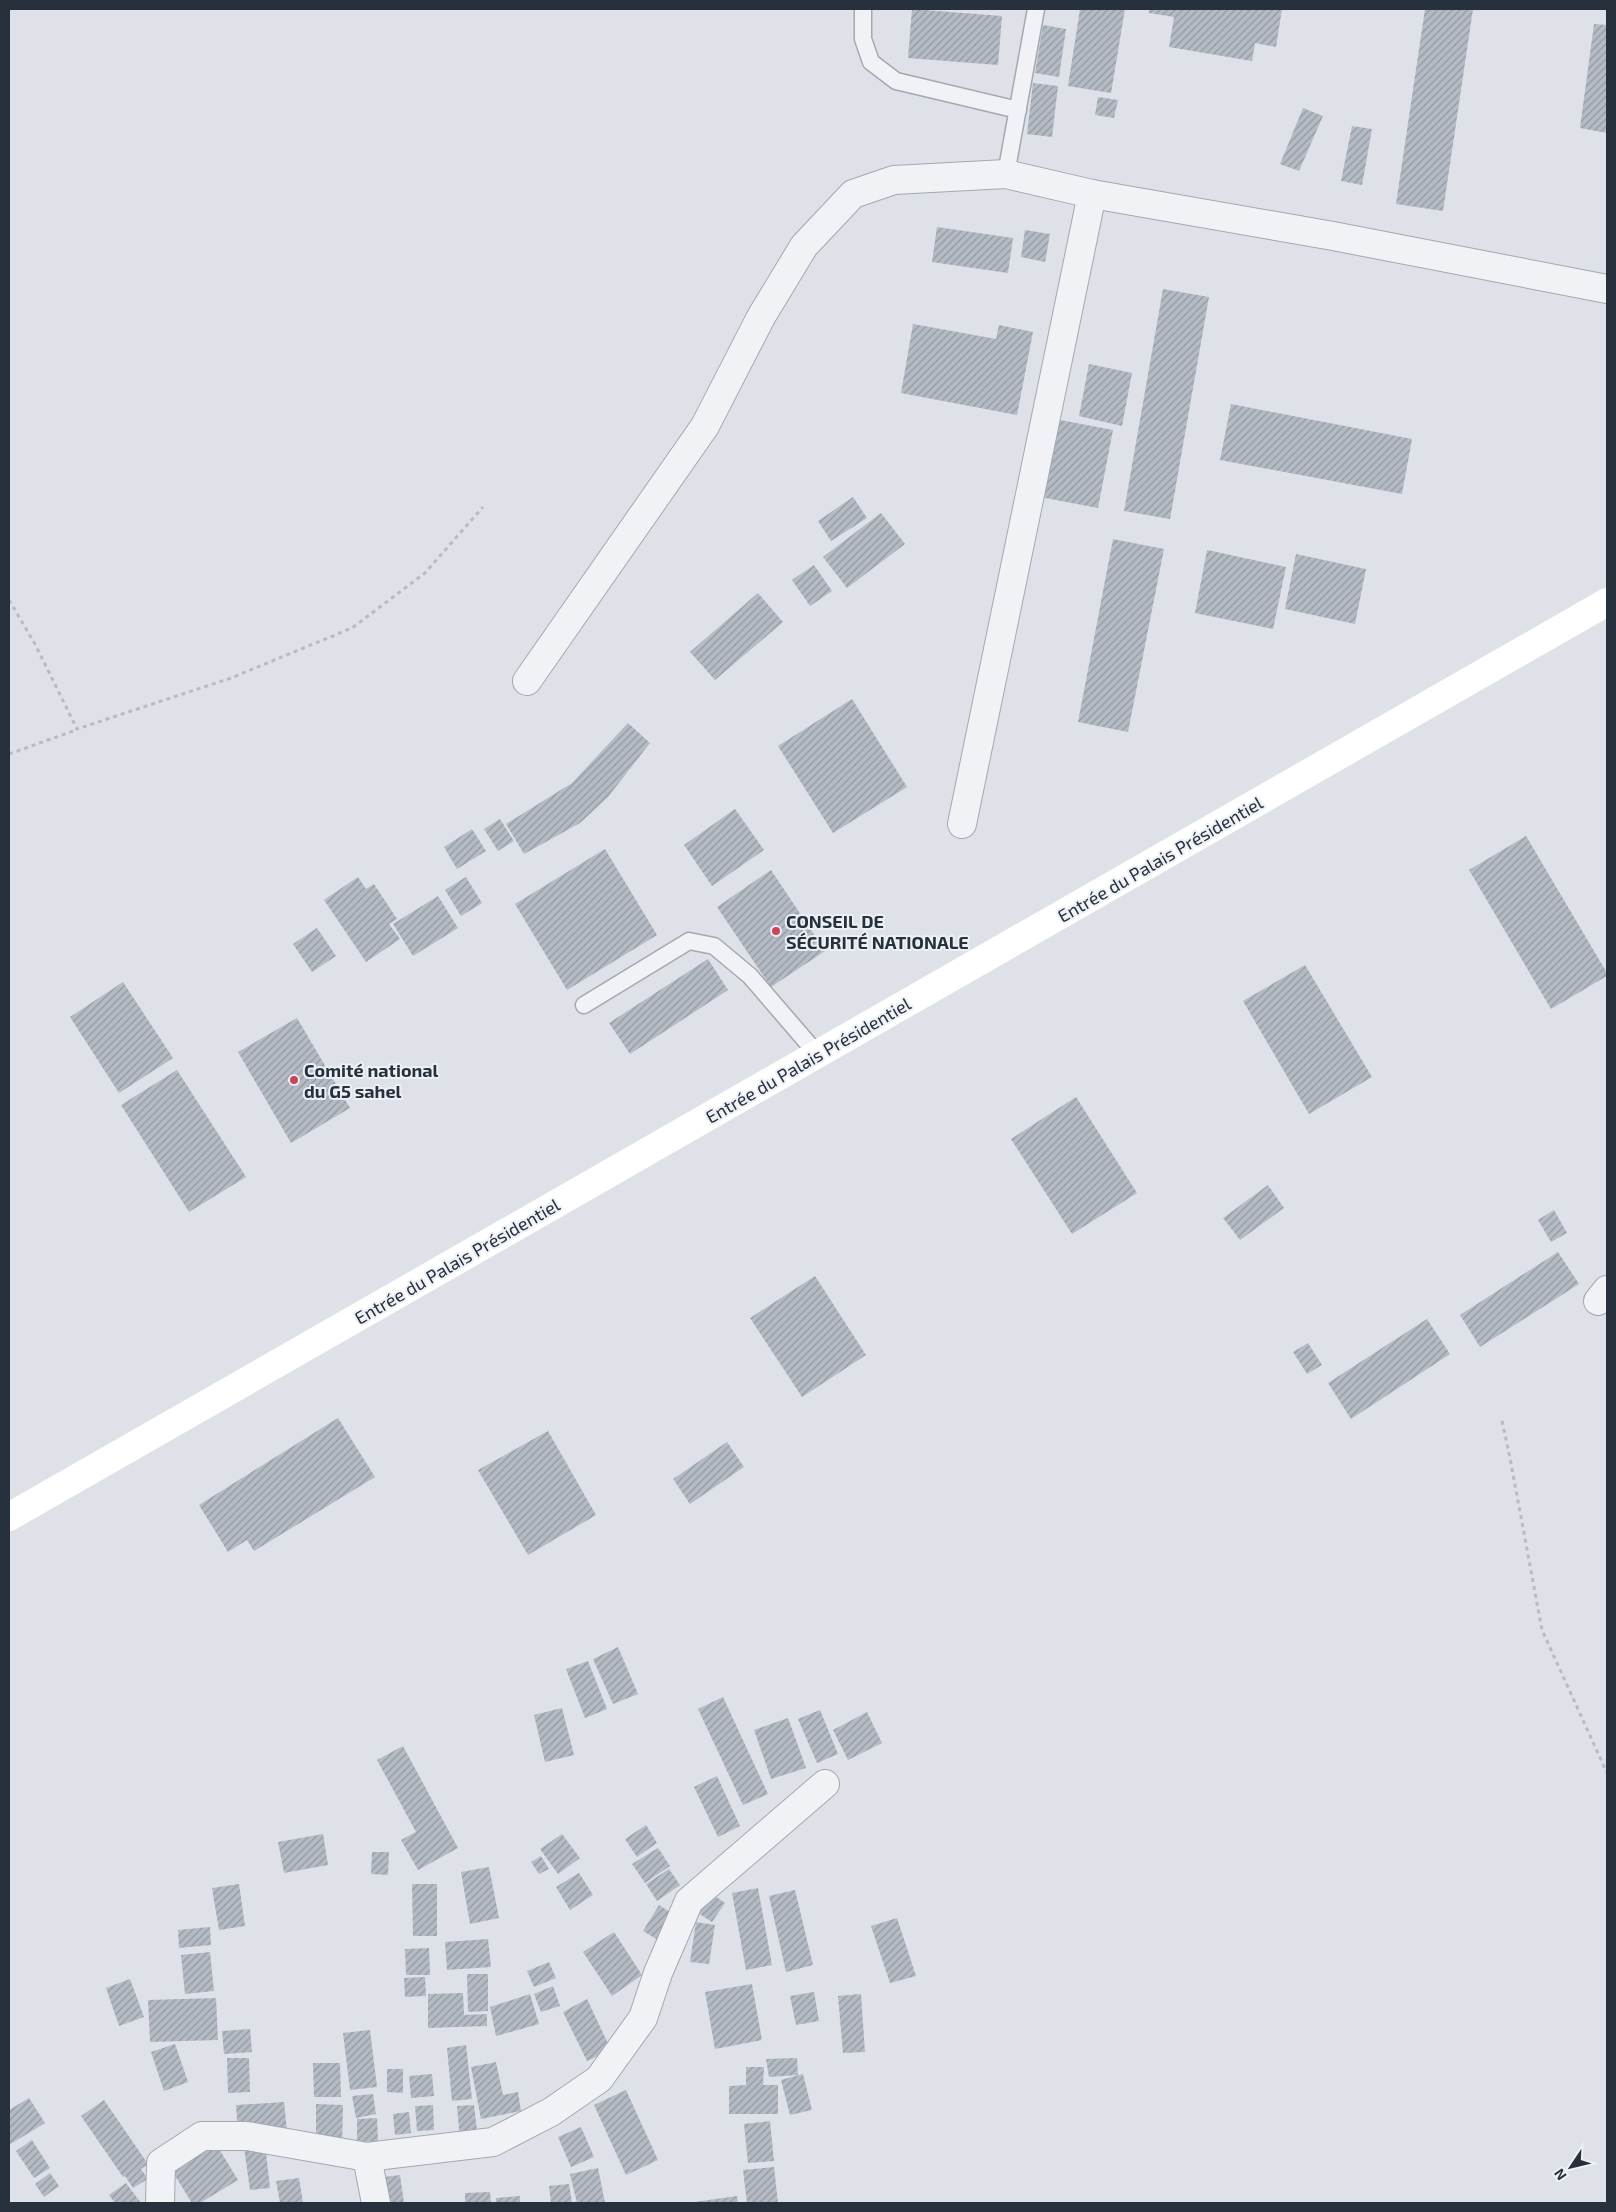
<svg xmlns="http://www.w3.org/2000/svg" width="1616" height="2212" font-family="'Exo 2',sans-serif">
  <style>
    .building { fill: url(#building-hatch) }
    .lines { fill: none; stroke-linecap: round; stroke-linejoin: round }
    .lane-casing { stroke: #a3a8b1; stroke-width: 19 }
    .street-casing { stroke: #a3a8b1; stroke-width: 30 }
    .path { stroke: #b8bcc1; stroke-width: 3; stroke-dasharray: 4 4; stroke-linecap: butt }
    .lane { stroke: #f0f2f5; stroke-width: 16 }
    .street { stroke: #f0f2f5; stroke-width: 28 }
    .secondary { stroke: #fff; stroke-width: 28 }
    .poi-dot { fill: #ca445c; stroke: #edf0f5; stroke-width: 2 }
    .labels { text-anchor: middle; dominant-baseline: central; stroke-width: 4; stroke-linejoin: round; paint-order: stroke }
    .street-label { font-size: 18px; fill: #27303d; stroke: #edf0f5 }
    .poi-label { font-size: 18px; font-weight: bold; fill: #27303d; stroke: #edf0f5; text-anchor: start }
  </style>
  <defs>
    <pattern id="building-hatch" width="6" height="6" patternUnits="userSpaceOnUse" patternTransform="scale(1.25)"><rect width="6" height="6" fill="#b5bbc4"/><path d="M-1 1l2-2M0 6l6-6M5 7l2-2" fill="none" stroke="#9398a0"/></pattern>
  </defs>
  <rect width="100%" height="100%" fill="#dee1e7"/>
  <g class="building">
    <path d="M912,9L1002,16L998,65L908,58Z"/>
    <path d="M1080,9H1125L1111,93L1068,86Z"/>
    <path d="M1149,9H1282L1276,47L1255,43L1252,61L1169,47L1174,17L1149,13Z"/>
    <path d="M1425,9H1473L1443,211L1396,204Z"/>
    <path d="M1594,24L1607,25V133L1580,128Z"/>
    <path d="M1043,25L1066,29L1059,77L1035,73Z"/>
    <path d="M1033,83L1058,86L1052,137L1027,134Z"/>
    <path d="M1098,97L1118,100L1114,118L1095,115Z"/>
    <path d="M1303,108L1323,116L1299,171L1280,164Z"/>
    <path d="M1352,126L1372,129L1362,185L1341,181Z"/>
    <path d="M937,227L1013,238L1008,273L932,262Z"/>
    <path d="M1025,230L1050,234L1045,262L1021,257Z"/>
    <path d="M1163,289L1209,297L1170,519L1124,511Z"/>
    <path d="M913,324L996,339L999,325L1033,332L1017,415L901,393Z"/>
    <path d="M1089,364L1132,373L1122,426L1079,416Z"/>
    <path d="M1231,404L1412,439L1402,494L1220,460Z"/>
    <path d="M1055,419L1113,430L1098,508L1040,497Z"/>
    <path d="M853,497L867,518L831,541L818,521Z"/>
    <path d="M881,513L905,544L847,588L823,557Z"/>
    <path d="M1113,539L1164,549L1128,732L1078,722Z"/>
    <path d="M1207,550L1286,567L1273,629L1195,613Z"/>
    <path d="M1296,554L1366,569L1355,624L1285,609Z"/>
    <path d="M814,565L832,591L810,606L792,580Z"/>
    <path d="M758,593L783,622L715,680L690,652Z"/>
    <path d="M852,699L907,787L833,833L778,746Z"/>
    <path d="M628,723L650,743L608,797L580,823L524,854L506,824L572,783Z"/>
    <path d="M735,809L764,850L712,886L684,845Z"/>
    <path d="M500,819L514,841L498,851L484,829Z"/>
    <path d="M472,829L486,851L457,869L444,847Z"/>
    <path d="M1526,836L1607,973V976L1551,1009L1469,870Z"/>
    <path d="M605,849L657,935L567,990L515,904Z"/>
    <path d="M771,870L825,951L771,987L717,907Z"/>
    <path d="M358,877L366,889L374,884L397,919L389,924L400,939L366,962L324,900Z"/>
    <path d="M466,877L482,903L461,916L445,890Z"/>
    <path d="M438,896L458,928L413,956L393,924Z"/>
    <path d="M317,928L336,956L312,972L293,944Z"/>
    <path d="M708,959L728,990L630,1054L609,1023Z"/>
    <path d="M1305,965L1372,1077L1309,1114L1243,1001Z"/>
    <path d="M123,982L173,1058L119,1093L70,1017Z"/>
    <path d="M297,1018L350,1108L291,1143L238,1052Z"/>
    <path d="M177,1070L246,1177L189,1212L121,1105Z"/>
    <path d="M1076,1097L1137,1193L1072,1234L1011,1139Z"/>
    <path d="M1268,1185L1284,1208L1240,1240L1223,1218Z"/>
    <path d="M1554,1210L1567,1233L1551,1242L1538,1220Z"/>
    <path d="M1558,1252L1579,1284L1480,1347L1460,1315Z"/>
    <path d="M815,1276L866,1355L802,1397L750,1318Z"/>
    <path d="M1427,1319L1450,1354L1351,1419L1328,1383Z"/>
    <path d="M1308,1343L1322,1365L1307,1374L1293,1352Z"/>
    <path d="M338,1418L375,1477L254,1551L247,1540L228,1552L199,1505Z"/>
    <path d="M548,1431L596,1515L528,1555L478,1470Z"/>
    <path d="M727,1442L744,1467L690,1504L673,1479Z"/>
    <path d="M618,1647L638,1694L613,1704L593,1659Z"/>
    <path d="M588,1661L607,1709L585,1718L566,1669Z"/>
    <path d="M723,1697L768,1794L743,1805L698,1709Z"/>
    <path d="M562,1708L574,1755L545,1762L534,1715Z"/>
    <path d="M820,1710L838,1754L817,1763L798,1719Z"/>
    <path d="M867,1712L882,1743L848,1760L833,1730Z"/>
    <path d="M788,1718L806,1768L771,1779L754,1730Z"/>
    <path d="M403,1746L458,1848L418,1870L401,1840L416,1832L377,1760Z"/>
    <path d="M717,1776L740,1826L718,1837L694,1787Z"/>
    <path d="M646,1825L657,1843L637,1857L625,1839Z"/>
    <path d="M323,1834L328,1865L284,1873L278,1842Z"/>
    <path d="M562,1834L580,1858L558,1874L540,1849Z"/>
    <path d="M658,1848L670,1866L645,1883L632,1864Z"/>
    <path d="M372,1852H389L388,1875L371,1874Z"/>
    <path d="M541,1856L549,1869L539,1874L531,1862Z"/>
    <path d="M489,1867L499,1918L470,1924L461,1872Z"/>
    <path d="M669,1869L680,1885L657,1901L646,1884Z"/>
    <path d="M579,1873L593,1895L570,1910L556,1887Z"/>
    <path d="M239,1884L245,1926L219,1930L212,1888Z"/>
    <path d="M412,1884H437V1936H413Z"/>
    <path d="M758,1888L772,1965L746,1970L732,1893Z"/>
    <path d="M795,1890L813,1965L786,1972L769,1896Z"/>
    <path d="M708,1891L725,1903L712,1922L695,1911Z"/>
    <path d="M659,1905L679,1918L663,1943L643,1931Z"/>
    <path d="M897,1918L916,1976L890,1983L871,1926Z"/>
    <path d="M696,1922L715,1925L709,1964L690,1962Z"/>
    <path d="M210,1927L211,1945L179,1948L178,1930Z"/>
    <path d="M614,1932L642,1975L612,1996L583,1952Z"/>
    <path d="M488,1939L491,1967L447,1970L445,1942Z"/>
    <path d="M429,1948L430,1975H406L405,1949Z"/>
    <path d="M210,1952L214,1991L185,1994L181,1955Z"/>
    <path d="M549,1962L556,1978L534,1987L527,1971Z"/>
    <path d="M467,1974H488V2011L468,2012Z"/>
    <path d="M425,1977L426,1996L405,1997L404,1978Z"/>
    <path d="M130,1979L144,2017L119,2026L106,1988Z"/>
    <path d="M752,1984L762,2040L715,2049L705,1992Z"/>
    <path d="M553,1986L560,2006L541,2012L534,1994Z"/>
    <path d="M814,1992L819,2021L796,2025L790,1996Z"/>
    <path d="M463,1993L464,2015L487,2014V2026L428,2028V1994Z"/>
    <path d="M530,1994L539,2024L496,2036L490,2007Z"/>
    <path d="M861,1994L865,2052L843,2053L838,1996Z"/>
    <path d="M216,1998L218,2040L150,2042L148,2000Z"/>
    <path d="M587,1999L611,2050L587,2061L563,2012Z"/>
    <path d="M250,2029L252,2052L224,2054L222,2031Z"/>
    <path d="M370,2030L377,2087L350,2090L343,2033Z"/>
    <path d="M175,2044L188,2082L164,2091L151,2052Z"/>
    <path d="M466,2045L472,2099L452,2101L447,2048Z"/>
    <path d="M227,2058H249L250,2092L228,2093Z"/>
    <path d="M797,2058L798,2075L769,2077L766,2059Z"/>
    <path d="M496,2062L503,2095L518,2092L521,2111L481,2119L471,2067Z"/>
    <path d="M313,2063H340L341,2097H314Z"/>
    <path d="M746,2067H764L763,2085H778V2114H729V2086L746,2085Z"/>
    <path d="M387,2069H403V2093L387,2092Z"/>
    <path d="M432,2074L434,2096L411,2098L409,2076Z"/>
    <path d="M803,2074L812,2110L790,2115L781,2080Z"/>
    <path d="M626,2090L658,2160L626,2175L594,2105Z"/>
    <path d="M373,2094L376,2114L356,2118L352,2096Z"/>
    <path d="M29,2098L45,2123L9,2145V2110Z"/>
    <path d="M104,2100L148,2164L141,2169L148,2179L133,2188L125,2176L123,2177L81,2116Z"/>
    <path d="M284,2102L287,2131L238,2134L236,2105Z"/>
    <path d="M316,2104L343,2105L342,2147H316Z"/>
    <path d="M433,2105L434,2130L417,2131L415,2106Z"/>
    <path d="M474,2105L478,2139L460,2140L457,2106Z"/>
    <path d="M409,2112L411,2133L395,2135L393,2114Z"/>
    <path d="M377,2118L378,2141L357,2142V2119Z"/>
    <path d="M770,2121L774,2161L748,2163L744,2124Z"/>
    <path d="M581,2127L594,2157L571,2167L558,2137Z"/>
    <path d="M32,2140L50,2168L34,2178L16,2151Z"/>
    <path d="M216,2144L238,2180L200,2203H192L172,2171Z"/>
    <path d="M265,2144L270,2188L250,2190L244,2147Z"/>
    <path d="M774,2167L778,2203H747L743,2170Z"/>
    <path d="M598,2168L605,2203H577L570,2174Z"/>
    <path d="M50,2173L59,2186L44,2197L35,2184Z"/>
    <path d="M400,2175L404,2203H380L376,2178Z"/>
    <path d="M299,2178L303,2203H280L276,2181Z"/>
    <path d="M126,2183L141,2203H115L109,2195Z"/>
    <path d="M569,2184L572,2203H551L549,2186Z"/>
    <path d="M490,2192L491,2203H465V2193Z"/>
    <path d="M520,2196V2203H496V2198Z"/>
    <path d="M737,2196L738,2203H694V2202Z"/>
  </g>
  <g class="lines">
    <defs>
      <g id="lane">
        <path d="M863,9V39L871,62L896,81L1018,110"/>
        <path d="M1006,174L1036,9"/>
        <path d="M584,1005L689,941L714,946L750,976L818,1055"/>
      </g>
      <g id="street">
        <path d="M527,681L705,426L761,317L804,246L853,194L894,180L1006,174L1092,194L1333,236L1607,289"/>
        <path d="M962,824L1092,194"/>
        <path d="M1598,1301L1607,1290"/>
        <path d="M367,2157L376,2203"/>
        <path d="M160,2203L161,2163L202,2136H247L367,2157L493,2142L551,2112L599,2079L643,2018L658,1973L689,1901L825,1784"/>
      </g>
    </defs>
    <use href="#lane" class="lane-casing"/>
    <use href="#street" class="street-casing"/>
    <g class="path">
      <path d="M9,600L35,644L77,729L231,678L352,628L425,573L483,507"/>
      <path d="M9,754L76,730"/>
      <path d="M1502,1421L1510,1458L1542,1630L1607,1773"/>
    </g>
    <use href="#lane" class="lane"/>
    <use href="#street" class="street"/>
    <path class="secondary" d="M9,1517L1607,602"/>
  </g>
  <g class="poi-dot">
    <circle cx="776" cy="931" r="5"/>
    <circle cx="294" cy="1080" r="5"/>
  </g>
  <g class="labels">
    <g class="street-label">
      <text transform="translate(1160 859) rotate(-30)">Entrée du Palais Présidentiel</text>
      <text transform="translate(808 1060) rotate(-30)">Entrée du Palais Présidentiel</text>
      <text transform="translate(457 1261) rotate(-30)">Entrée du Palais Présidentiel</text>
    </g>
    <g class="poi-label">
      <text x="786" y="921">CONSEIL DE<tspan x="786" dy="21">SÉCURITÉ NATIONALE</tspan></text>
      <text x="304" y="1070">Comité national<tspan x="304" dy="21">du G5 sahel</tspan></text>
    </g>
  </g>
  <rect width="1616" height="2212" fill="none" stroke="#27303d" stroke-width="20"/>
  <g transform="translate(1571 2167) rotate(235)" stroke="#edf0f5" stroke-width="4" paint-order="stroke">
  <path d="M0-4L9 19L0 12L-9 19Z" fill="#27303d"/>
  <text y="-8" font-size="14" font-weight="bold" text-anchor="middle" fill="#27303d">N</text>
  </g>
</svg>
